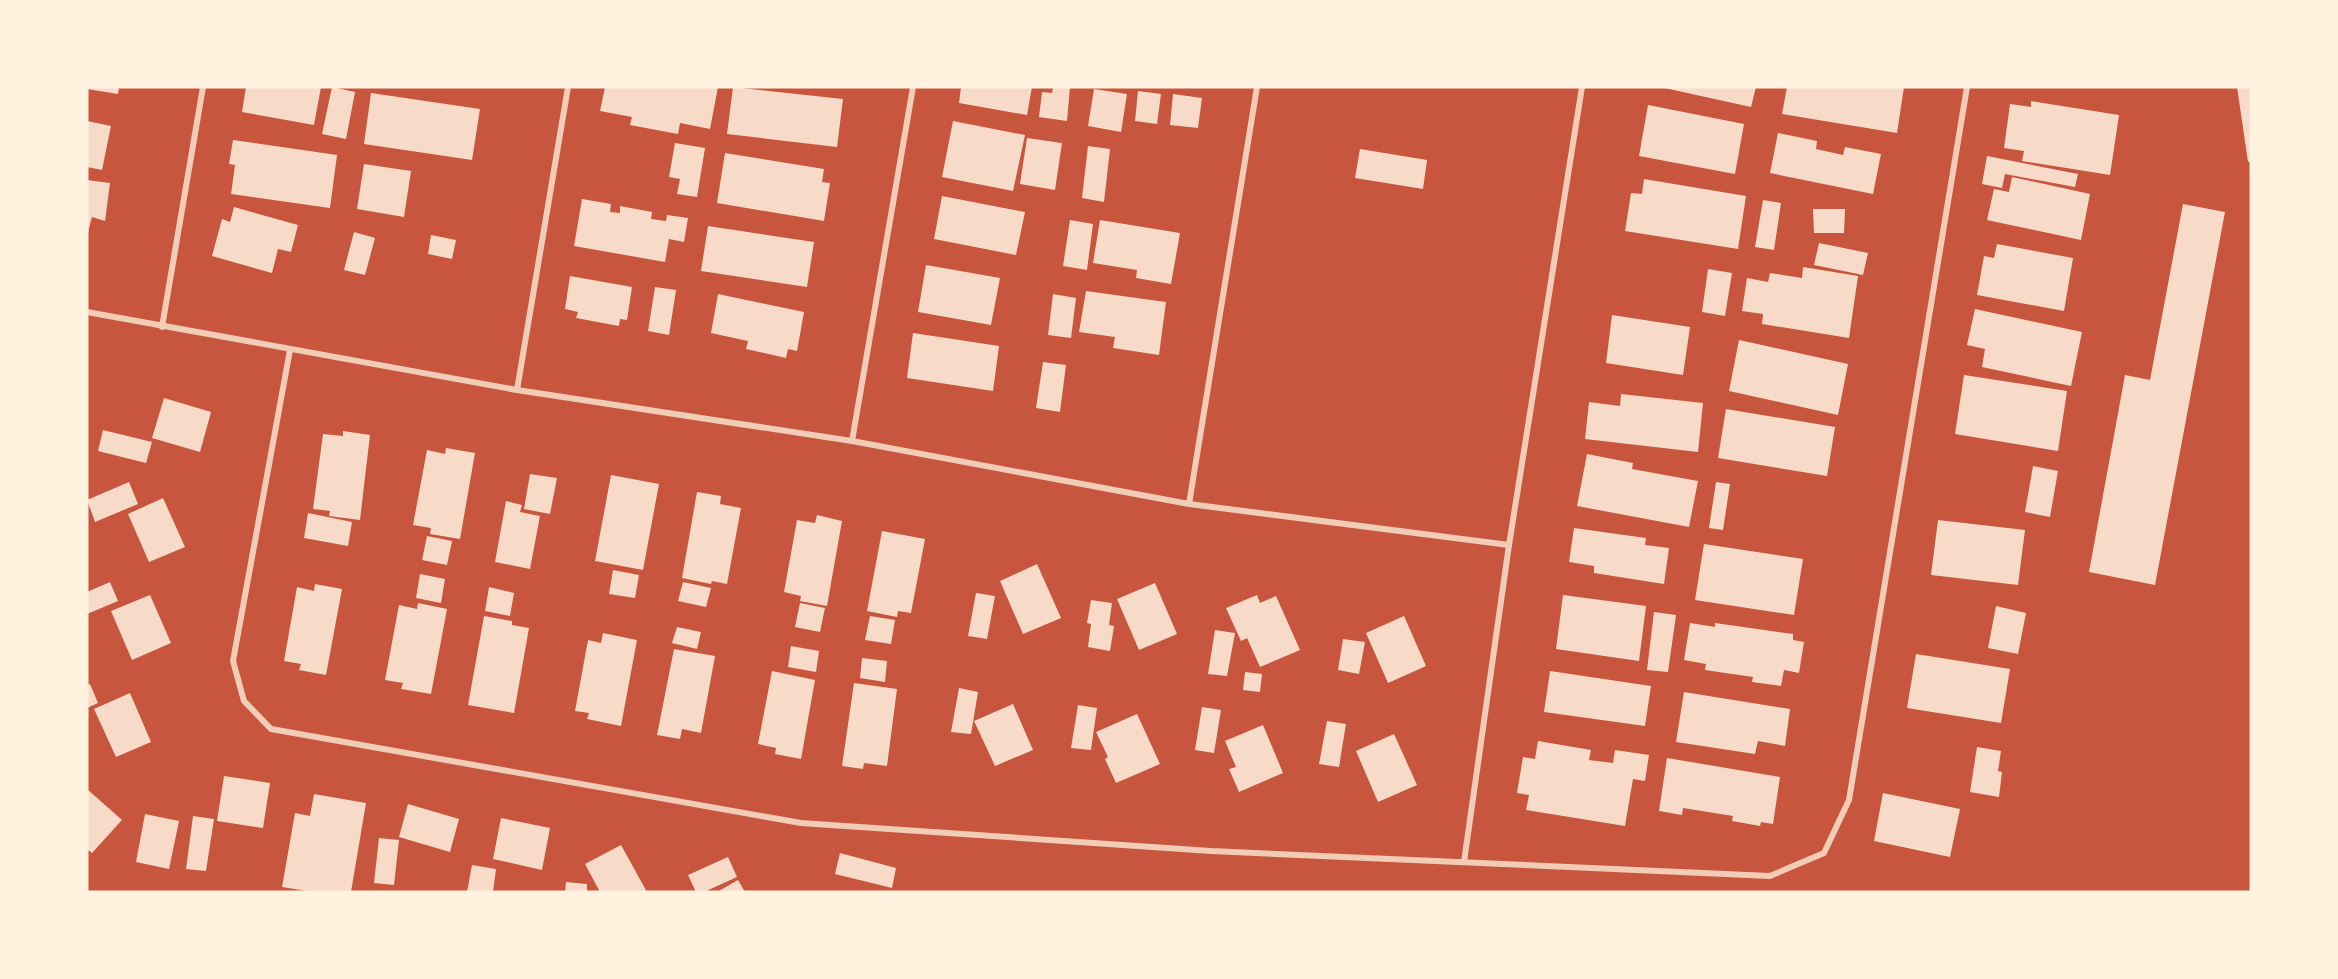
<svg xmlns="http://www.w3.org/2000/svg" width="2338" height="979" font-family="'Work Sans',sans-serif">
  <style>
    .building { fill: #f7dbc8 }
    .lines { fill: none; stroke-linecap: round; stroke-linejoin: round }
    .minor { stroke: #f1ccb7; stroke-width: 6 }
  </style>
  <rect width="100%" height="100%" fill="#c8553d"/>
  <g class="building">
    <path d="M87,87H119L118,94L87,89Z"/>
    <path d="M246,87H321L314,125L242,112Z"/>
    <path d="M332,87L355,92L346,139L322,134Z"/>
    <path d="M605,87H718L710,129L680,123L678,134L630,125L632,117L600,111Z"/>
    <path d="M733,87L843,99L837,147L727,134Z"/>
    <path d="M961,87H1032L1027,115L959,103Z"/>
    <path d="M1053,87H1070L1067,121L1039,117L1042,92L1052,93Z"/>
    <path d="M1660,87H1756L1751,107Z"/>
    <path d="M1787,87H1904L1897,133L1782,114Z"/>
    <path d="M2237,87H2251V162H2248Z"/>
    <path d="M1094,89L1127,94L1121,132L1088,126Z"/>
    <path d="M1138,91L1161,94L1157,124L1135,121Z"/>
    <path d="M371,93L480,109L472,160L364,144Z"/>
    <path d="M1173,94L1202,98L1198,128L1170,125Z"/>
    <path d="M2031,101L2119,115L2110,175L2022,161L2024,151L2004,148L2010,104L2031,107Z"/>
    <path d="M1648,105L1744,124L1735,174L1639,156Z"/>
    <path d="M87,121L111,126L102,170L87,167Z"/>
    <path d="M953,121L1025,135L1013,191L942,177Z"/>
    <path d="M1778,133L1817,141L1816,149L1843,155L1845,147L1881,154L1873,194L1770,173Z"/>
    <path d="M1027,138L1062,143L1055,190L1020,184Z"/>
    <path d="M233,140L337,155L330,208L231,194L235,165L229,164Z"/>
    <path d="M675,143L705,148L697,197L677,194L680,179L669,177Z"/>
    <path d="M1088,146L1110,149L1104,202L1082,198Z"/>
    <path d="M1360,149L1427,160L1423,189L1355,178Z"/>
    <path d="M725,153L824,169L822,182L830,183L824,221L717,203Z"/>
    <path d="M1987,156L2078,174L2075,187L2005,174L2002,188L1982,184Z"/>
    <path d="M364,164L411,171L404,217L357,209Z"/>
    <path d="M2012,177L2090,194L2081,240L1987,220L1994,189L2009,192Z"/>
    <path d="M1644,179L1746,196L1738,249L1625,231L1631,193L1642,194Z"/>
    <path d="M87,180L110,183L105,221L92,217L88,232Z"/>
    <path d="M942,196L1025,212L1016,255L934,239Z"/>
    <path d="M582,199L611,204L610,212L620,213V206L652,212L651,219L666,221L667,215L688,218L684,242L669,239L665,262L574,246Z"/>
    <path d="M1763,200L1781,203L1774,250L1755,247Z"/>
    <path d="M2183,204L2225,212L2155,585L2089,572L2125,375L2150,380Z"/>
    <path d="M234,207L298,225L291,252L278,249L272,273L212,256L222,219L230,222Z"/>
    <path d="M1813,209H1845L1844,233H1814Z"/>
    <path d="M1070,220L1093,224L1087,270L1063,266Z"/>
    <path d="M1100,220L1180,233L1171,284L1136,278L1137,270L1093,263Z"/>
    <path d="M708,226L814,242L807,287L701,271Z"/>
    <path d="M354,232L375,238L365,275L344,270Z"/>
    <path d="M431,235L456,240L452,259L428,254Z"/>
    <path d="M1819,243L1868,253L1863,275L1814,265Z"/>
    <path d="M1997,244L2073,258L2064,311L1977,295L1984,256L1994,258Z"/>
    <path d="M926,265L1000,278L991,325L918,312Z"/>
    <path d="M1803,267L1858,276L1849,338L1762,324L1763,314L1742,311L1747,278L1768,282L1770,273L1802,278Z"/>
    <path d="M1708,269L1732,273L1725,316L1702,312Z"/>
    <path d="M570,276L632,287L627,320L620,319L619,326L576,318L578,312L565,309Z"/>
    <path d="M655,287L676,290L669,335L648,331Z"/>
    <path d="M1086,291L1166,302L1159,355L1113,348L1115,337L1079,332Z"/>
    <path d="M718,294L804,312L797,351L788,349L786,358L746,349L748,341L711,333Z"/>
    <path d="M1053,294L1076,298L1071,338L1048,335Z"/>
    <path d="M1975,309L2082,332L2071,386L1982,367L1985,349L1967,345Z"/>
    <path d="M1612,315L1690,327L1683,375L1606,363Z"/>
    <path d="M913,333L999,346L993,391L907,378Z"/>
    <path d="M1739,340L1848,364L1838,415L1729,391Z"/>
    <path d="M1043,362L1066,365L1060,412L1036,408Z"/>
    <path d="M1964,375L2067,391L2058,451L1955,434Z"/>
    <path d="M1621,394L1703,403L1698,452L1585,439L1589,402L1620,406Z"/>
    <path d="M164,398L211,412L200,452L152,438Z"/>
    <path d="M1726,409L1835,427L1827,476L1718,458Z"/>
    <path d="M103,430L152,442L146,463L98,451Z"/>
    <path d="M343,431L370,435L360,520L329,516L330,511L313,509L323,434L343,436Z"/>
    <path d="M446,448L475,453L460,539L430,534L431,528L413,525L427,450L445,454Z"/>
    <path d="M1587,454L1633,463L1632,469L1698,481L1689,527L1577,506Z"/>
    <path d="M2033,466L2058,471L2050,517L2025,512Z"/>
    <path d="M530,474L557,478L550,514L524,509Z"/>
    <path d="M611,475L659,484L643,570L595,561Z"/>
    <path d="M129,482L138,504L95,522L87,500Z"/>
    <path d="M1716,482L1730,484L1723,530L1709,528Z"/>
    <path d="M697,492L721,496L720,504L741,508L727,584L712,581L711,584L682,578Z"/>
    <path d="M163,498L185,547L149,562L128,514Z"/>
    <path d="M506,501L522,505L520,512L540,516L530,569L495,562Z"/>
    <path d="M308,513L352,522L348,546L304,538Z"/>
    <path d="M817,515L842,521L827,606L800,601L801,596L784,592L797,520L815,523Z"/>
    <path d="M1938,520L2025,530L2018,585L1931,575Z"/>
    <path d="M1574,528L1646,538L1645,545L1669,548L1664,584L1594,573V566L1569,562Z"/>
    <path d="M882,531L925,539L911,613L898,611L897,617L867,611Z"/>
    <path d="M427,536L452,541L447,565L422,560Z"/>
    <path d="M1704,544L1803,559L1794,615L1695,600Z"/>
    <path d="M1037,564L1061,618L1023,634L1000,581Z"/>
    <path d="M613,570L639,575L635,598L609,594Z"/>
    <path d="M420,574L445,579L441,603L416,598Z"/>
    <path d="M110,582L118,601L87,614V592Z"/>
    <path d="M683,582L711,588L706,607L678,601Z"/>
    <path d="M1155,583L1177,634L1139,650L1117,599Z"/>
    <path d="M315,584L342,589L326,675L299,670L301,664L284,661L297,587L314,591Z"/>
    <path d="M489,587L514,593L510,616L485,611Z"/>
    <path d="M976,593L995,596L987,639L968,636Z"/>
    <path d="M150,595L171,643L132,660L111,611Z"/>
    <path d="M1257,595L1260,603L1276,596L1300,650L1260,667L1247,638L1241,641L1226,608Z"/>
    <path d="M1563,595L1646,606L1639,661L1556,649Z"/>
    <path d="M1091,600L1112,603L1109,625L1114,626L1110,651L1088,647L1091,624L1087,623Z"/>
    <path d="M418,603L447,609L431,694L401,689L403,683L385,680L399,605L417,609Z"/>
    <path d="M800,603L825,608L820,632L795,627Z"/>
    <path d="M1996,606L2026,613L2018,654L1988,648Z"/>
    <path d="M1654,612L1676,615L1668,672L1647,670Z"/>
    <path d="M484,616L512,621V625L529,628L514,713L468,705Z"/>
    <path d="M870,616L895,620L891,644L865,640Z"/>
    <path d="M1404,616L1426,666L1388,683L1366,633Z"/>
    <path d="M1690,623L1715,627V623L1793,634V640L1804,642L1799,673L1784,670L1781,686L1752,682L1753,677L1705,670L1706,664L1684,660Z"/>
    <path d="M677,627L701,632L697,649L672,643Z"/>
    <path d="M1215,630L1235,633L1227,676L1208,674Z"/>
    <path d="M603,633L637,640L621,726L587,719L589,713L575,711L588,640L601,643Z"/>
    <path d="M1343,639L1365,642L1359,674L1338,670Z"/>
    <path d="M791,646L819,651L816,672L788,667Z"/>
    <path d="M674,649L715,656L701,733L682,729L680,739L657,735Z"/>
    <path d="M1916,654L2010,669L2001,723L1907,708Z"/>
    <path d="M862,658L887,661L885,682L860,678Z"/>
    <path d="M772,671L815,680L801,759L775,754L776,748L758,744Z"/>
    <path d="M1550,671L1651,686L1645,726L1544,712Z"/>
    <path d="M1245,672L1262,674L1260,692L1243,690Z"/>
    <path d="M854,683L897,689L887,766L864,763L863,769L842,766Z"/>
    <path d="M90,684L98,703L87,708V685Z"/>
    <path d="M959,688L978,692L971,734L951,732Z"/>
    <path d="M1684,692L1790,709L1785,746L1758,741L1755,754L1676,742Z"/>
    <path d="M130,693L151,742L116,757L94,709Z"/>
    <path d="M1013,704L1033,750L995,766L974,721Z"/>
    <path d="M1078,705L1097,708L1091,750L1071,748Z"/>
    <path d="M1202,707L1221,710L1214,753L1195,750Z"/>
    <path d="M1137,714L1160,764L1116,783L1105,759L1108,757L1096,732Z"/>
    <path d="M1327,721L1346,724L1339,767L1319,764Z"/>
    <path d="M1263,725L1283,773L1239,792L1229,769L1236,767L1225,741Z"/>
    <path d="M1394,734L1417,785L1378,802L1356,751Z"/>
    <path d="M1538,741L1591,750L1589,760L1613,763L1615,750L1649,755L1645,781L1633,779L1625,826L1526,810L1529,795L1517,793L1523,757L1535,759Z"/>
    <path d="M1977,747L2001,751L1998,771L2002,772L1999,797L1970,792Z"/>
    <path d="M1667,758L1780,777L1773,824L1761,822L1760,826L1732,821L1733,816L1683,808L1682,815L1659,811Z"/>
    <path d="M224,776L270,783L263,828L217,821Z"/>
    <path d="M87,789L122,820L92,853L87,849Z"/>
    <path d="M1883,793L1960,809L1950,857L1874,841Z"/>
    <path d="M314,794L366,803L351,892H313L282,887L295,813L310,816Z"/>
    <path d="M408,804L459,819L450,852L399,837Z"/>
    <path d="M145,814L179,821L169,869L136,862Z"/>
    <path d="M193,816L214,819L206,871L186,869Z"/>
    <path d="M501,818L550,828L542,870L493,859Z"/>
    <path d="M379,838L399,840L394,885L374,883Z"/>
    <path d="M621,845L647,892H600L585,864Z"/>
    <path d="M840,853L896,868L892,888L835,874Z"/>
    <path d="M728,857L737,877L704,892H696L688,875Z"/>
    <path d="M472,865L496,869L493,892H467Z"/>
    <path d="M738,880L745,892H717Z"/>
    <path d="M566,882L587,884V892H565Z"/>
  </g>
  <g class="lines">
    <g class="minor">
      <path d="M87,312L517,390L852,441L1189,504L1509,545"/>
      <path d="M162,327L203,87"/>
      <path d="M290,350L233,661L244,701L271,729L801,823L1211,851L1770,876L1824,853L1849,800L1967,87"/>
      <path d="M517,390L568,87"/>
      <path d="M852,441L913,87"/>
      <path d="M1189,504L1257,87"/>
      <path d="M1464,862L1509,545L1582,87"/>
    </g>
  </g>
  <rect width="2338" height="979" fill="none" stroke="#fff3e0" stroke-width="177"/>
</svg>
